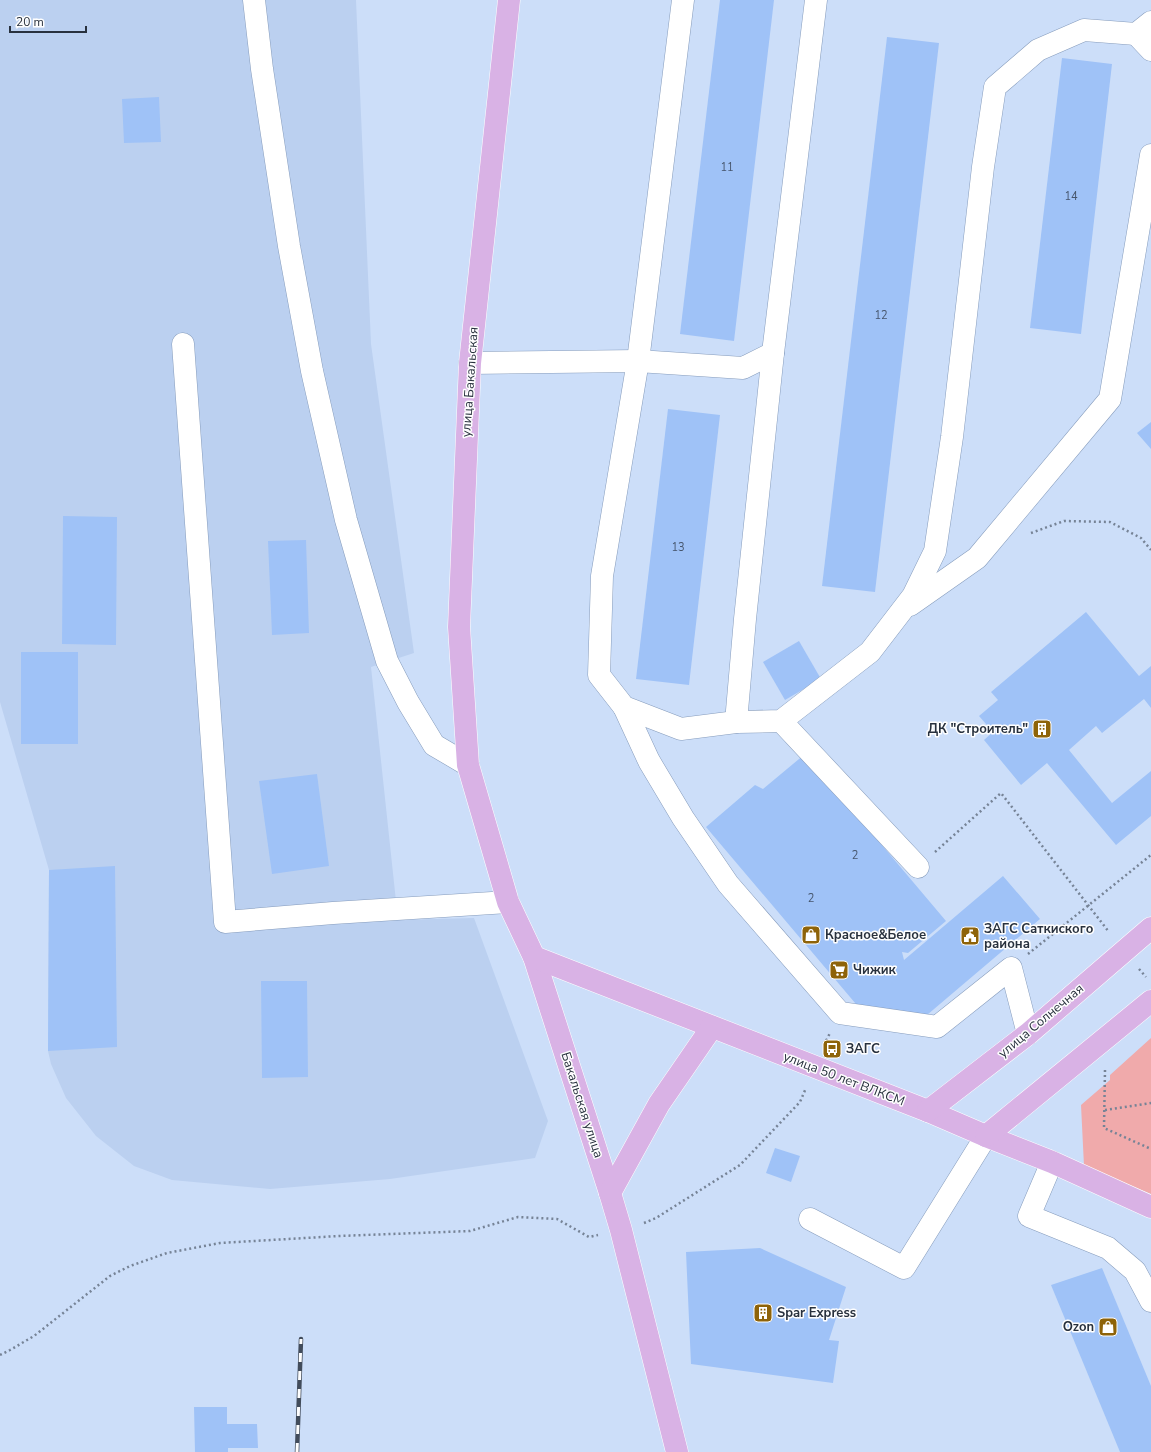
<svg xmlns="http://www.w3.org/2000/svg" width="1151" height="1452" font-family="'Nunito Sans',sans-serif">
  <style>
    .built { fill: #bbd0f0 }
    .green { fill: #f0aaab }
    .building { fill: #9fc2f7 }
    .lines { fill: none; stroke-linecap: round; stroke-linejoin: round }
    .minor-casing { stroke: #869cbc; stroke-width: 23 }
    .major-casing { stroke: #fff; stroke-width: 23 }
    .path { stroke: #768396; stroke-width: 2.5; stroke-dasharray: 2 3; stroke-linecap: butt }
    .minor { stroke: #fff; stroke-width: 22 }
    .major { stroke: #d9b2e5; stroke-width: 22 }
    .rail-casing { stroke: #424c5b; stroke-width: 4.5 }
    .rail { stroke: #fefefe; stroke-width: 3; stroke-dasharray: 9; stroke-linecap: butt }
    .labels { text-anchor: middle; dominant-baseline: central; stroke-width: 3; stroke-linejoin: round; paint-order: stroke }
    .number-label { font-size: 11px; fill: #46556c }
    .street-label { font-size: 13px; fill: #28313e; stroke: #fefefe }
    .poi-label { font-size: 13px; font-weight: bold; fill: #28313e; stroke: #fefefe; text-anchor: start }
  </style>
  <rect width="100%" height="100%" fill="#ccdef9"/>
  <path class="built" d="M0,0H356L371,344L414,653L371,667L398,920L474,918L548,1121L535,1158L390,1179L270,1189L172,1180L134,1166L96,1136L66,1098L51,1064L48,1051L49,870L0,702Z"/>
  <path class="green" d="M1151,1038V1194L1084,1166L1081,1105L1110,1080V1075Z"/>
  <g class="building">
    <path d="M720,0H774L734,341L680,334Z"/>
    <path d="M887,37L939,43L875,592L822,586Z"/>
    <path d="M1062,58L1112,64L1081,334L1030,328Z"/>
    <path d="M159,97L161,142L124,143L122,99Z"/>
    <path d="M668,409L720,415L689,685L636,679Z"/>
    <path d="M1151,422V449L1137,433Z"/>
    <path d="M63,516L117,517L116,645L62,644Z"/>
    <path d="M306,540L309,633L272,635L268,541Z"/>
    <path d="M1086,612L1139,676L1151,666V708L1144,699L1102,733L1096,726L1069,750L1112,803L1151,771V816L1116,845L1047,763L1021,785L984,740L993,732L979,716L998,700L991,692Z"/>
    <path d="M799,641L821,679L785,700L763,662Z"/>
    <rect x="21" y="652" width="57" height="92"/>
    <path d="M805,754L946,921L908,953L902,952L904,960L1003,876L1040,919L927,1015L861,1010L706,827L755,785L763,789Z"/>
    <path d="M317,774L329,866L272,874L259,781Z"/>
    <path d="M115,866L117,1047L48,1051L49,870Z"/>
    <path d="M261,981H307L308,1077L262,1078Z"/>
    <path d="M775,1148L800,1156L791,1182L766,1173Z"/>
    <path d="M760,1248L846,1287L829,1340L839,1341L833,1383L691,1364L686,1252Z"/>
    <path d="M1102,1268L1151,1386V1452H1120L1051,1285Z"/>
    <path d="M194,1407H227V1424H257L258,1448H228V1452H195Z"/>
  </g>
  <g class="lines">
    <defs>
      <g id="minor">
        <path d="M254,0L262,69L289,246L312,371L346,520L387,661L408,702L434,745L468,765"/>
        <path d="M683,0L638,361L602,576L599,675L624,707L681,729L736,722L781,721L870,652L913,596L935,551L952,437L983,167L995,87L1038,50L1084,30L1136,34L1151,22"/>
        <path d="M1136,34L1151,50"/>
        <path d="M183,344L225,922L333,913L508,902"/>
        <path d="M470,363L638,361L743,368L773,353L816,0"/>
        <path d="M910,605L977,558L1110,399L1151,155"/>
        <path d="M624,707L649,761L683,818L728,884L840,1013L937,1027L1011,968L1028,1034"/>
        <path d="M781,721L918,867"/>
        <path d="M736,722L745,619L773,353"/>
        <path d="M1052,1162L1029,1216L1108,1248L1135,1271L1151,1301"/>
        <path d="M810,1219L904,1268L986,1136"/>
      </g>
      <g id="major">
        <path d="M509,0L470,363L459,627L468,765L508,902L534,957L610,1193L621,1230L677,1452"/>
        <path d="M534,957L928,1111L986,1136L1052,1162L1151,1207"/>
        <path d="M928,1111L1028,1034L1151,928"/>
        <path d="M986,1136L1151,1001"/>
        <path d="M610,1193L659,1104L712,1027"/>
      </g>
    </defs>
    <use href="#minor" class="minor-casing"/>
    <use href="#major" class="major-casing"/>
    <g class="path">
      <path d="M1031,533L1064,521L1110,522L1141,538L1151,550"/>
      <path d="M935,852L1001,793L1109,932"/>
      <path d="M1028,954L1151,855"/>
      <path d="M1139,969L1146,977"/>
      <path d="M824,1045L830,1033"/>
      <path d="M1105,1070L1104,1128L1151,1149"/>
      <path d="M1105,1110L1151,1103"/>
      <path d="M644,1223L656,1218L740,1165L800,1102L806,1088"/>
      <path d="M0,1355L10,1350L34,1336L110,1276L130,1266L167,1253L220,1243L339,1236L470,1231L518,1217L557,1219L589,1237L598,1235"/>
    </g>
    <use href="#minor" class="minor"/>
    <use href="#major" class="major"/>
    <defs>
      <path id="rail" d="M297,1452L301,1339"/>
    </defs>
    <use href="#rail" class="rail-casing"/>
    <use href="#rail" class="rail"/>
  </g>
  <defs>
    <symbol id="building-square" viewBox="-11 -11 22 22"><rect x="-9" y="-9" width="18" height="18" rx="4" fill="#8e6309" stroke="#fefefe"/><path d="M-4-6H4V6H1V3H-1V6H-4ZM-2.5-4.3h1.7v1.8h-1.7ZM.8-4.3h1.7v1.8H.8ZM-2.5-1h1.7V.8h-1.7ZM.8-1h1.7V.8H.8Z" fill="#fff"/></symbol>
    <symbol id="shop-square" viewBox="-11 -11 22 22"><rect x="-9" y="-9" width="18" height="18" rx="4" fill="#8e6309" stroke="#fefefe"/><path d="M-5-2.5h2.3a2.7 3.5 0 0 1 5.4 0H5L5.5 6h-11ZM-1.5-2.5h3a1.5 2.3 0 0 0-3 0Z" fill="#fff"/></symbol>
    <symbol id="civic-square" viewBox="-11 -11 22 22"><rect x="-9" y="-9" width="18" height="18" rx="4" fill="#8e6309" stroke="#fefefe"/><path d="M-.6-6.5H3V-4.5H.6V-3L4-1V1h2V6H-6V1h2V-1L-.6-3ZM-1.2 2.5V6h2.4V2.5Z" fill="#fff"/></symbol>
    <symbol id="supermarket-square" viewBox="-11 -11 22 22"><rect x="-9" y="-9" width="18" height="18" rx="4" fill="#8e6309" stroke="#fefefe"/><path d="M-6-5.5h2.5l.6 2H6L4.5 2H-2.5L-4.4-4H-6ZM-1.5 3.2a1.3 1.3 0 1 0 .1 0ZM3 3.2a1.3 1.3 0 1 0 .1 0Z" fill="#fff"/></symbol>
    <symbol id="bus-square" viewBox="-11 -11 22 22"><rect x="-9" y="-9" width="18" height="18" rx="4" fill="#8e6309" stroke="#fefefe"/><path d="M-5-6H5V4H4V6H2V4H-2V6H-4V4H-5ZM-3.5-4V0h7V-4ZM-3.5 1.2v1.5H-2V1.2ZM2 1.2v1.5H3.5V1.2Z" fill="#fff"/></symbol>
  </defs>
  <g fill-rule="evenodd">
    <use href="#building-square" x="1031" y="718" width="22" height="22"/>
    <use href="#shop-square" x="800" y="924" width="22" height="22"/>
    <use href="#civic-square" x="959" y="925" width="22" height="22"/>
    <use href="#supermarket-square" x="828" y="959" width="22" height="22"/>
    <use href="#bus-square" x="821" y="1038" width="22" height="22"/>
    <use href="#building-square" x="752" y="1302" width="22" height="22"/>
    <use href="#shop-square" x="1097" y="1316" width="22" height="22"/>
  </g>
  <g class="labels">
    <g class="number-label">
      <text x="727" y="167">11</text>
      <text x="1071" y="196">14</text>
      <text x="881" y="315">12</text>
      <text x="678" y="547">13</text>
      <text x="855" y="855">2</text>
      <text x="811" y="898">2</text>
    </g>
    <g class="street-label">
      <text transform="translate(470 382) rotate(-86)">улица Бакальская</text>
      <text transform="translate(1041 1021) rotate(-40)">улица Солнечная</text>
      <text transform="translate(844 1079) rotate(21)">улица 50 лет ВЛКСМ</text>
      <text transform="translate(582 1105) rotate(72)">Бакальская улица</text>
    </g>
    <g class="poi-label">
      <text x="1028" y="729" text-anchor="end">ДК "Строитель"</text>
      <text x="984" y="929">ЗАГС Саткиского<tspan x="984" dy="15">района</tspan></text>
      <text x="825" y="935">Красное&amp;Белое</text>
      <text x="853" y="970">Чижик</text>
      <text x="846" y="1049">ЗАГС</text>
      <text x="777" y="1313">Spar Express</text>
      <text x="1094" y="1327" text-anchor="end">Ozon</text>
    </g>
  </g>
  <path d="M10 26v6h76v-6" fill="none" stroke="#28313e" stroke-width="2"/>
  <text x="16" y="26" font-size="12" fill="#28313e" stroke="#fefefe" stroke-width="3" paint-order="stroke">20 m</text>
</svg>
